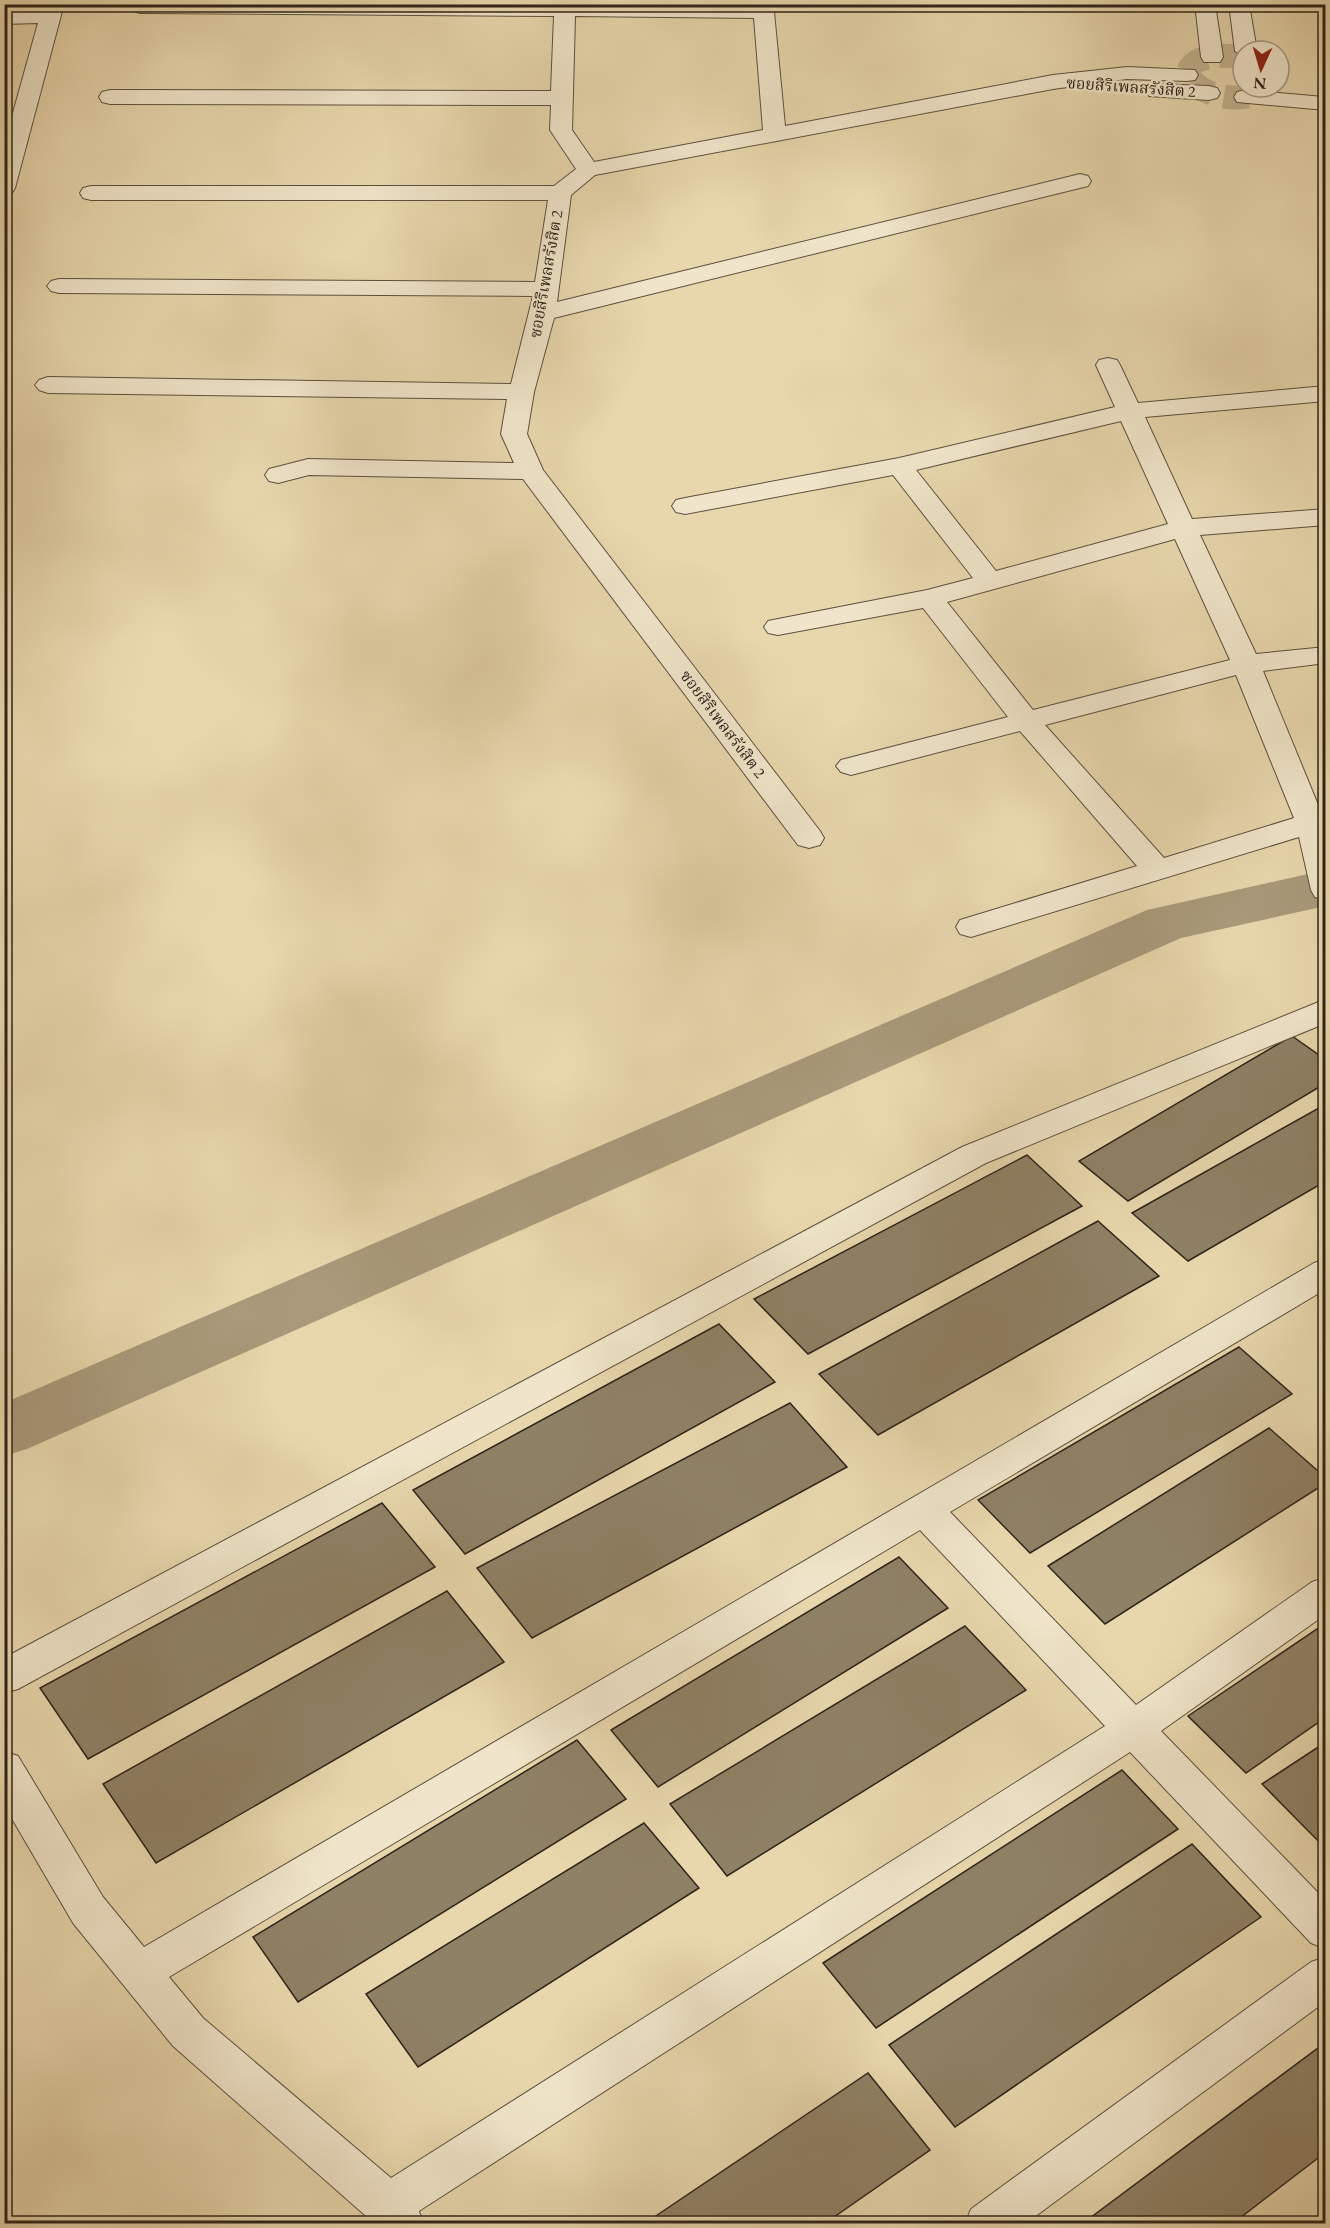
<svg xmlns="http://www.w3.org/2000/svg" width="1330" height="2228" font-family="'EB Garamond','Noto Serif Thai',serif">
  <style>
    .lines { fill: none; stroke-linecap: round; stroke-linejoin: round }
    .canal { fill: #a99a7b; fill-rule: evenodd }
    .building { fill: #8f8166; stroke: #2e241a; stroke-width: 1.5 }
    .minor-tunnel { stroke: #c3b390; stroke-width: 24; stroke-dasharray: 24 12; stroke-linecap: butt }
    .minor-casing { stroke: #5c513f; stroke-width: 2 }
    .minor { fill: #f0e5ca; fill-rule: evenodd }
    .labels { text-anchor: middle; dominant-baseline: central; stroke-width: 5; stroke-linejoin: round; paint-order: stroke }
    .far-street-label { font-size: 16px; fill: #2e241a; stroke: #f0e5ca }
  </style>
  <rect width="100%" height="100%" fill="#e8d7ad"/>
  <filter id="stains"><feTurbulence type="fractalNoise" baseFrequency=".00333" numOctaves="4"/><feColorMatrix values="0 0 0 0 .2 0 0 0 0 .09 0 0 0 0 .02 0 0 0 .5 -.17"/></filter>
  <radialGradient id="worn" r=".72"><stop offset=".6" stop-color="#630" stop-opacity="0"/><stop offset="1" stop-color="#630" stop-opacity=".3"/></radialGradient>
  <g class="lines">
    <path class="canal" d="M1326,870V906L1181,938L27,1449L4,1456V1403L1147,910Z"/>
  </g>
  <g class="building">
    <path d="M1292,1036L1326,1060V1083L1128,1201L1079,1161Z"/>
    <path d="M1326,1104V1181L1188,1261L1132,1213Z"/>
    <path d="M1027,1155L1082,1206L808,1354L754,1299Z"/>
    <path d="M1098,1221L1159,1276L878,1435L819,1374Z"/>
    <path d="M719,1324L775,1382L465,1554L413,1490Z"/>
    <path d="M1239,1347L1292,1394L1030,1553L978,1500Z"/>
    <path d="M790,1403L847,1467L532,1638L477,1568Z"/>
    <path d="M1269,1428L1326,1478V1483L1105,1624L1048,1566Z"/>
    <path d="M382,1503L435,1567L88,1759L40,1688Z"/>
    <path d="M899,1557L948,1608L658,1787L611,1730Z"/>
    <path d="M447,1591L504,1662L156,1863L103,1784Z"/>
    <path d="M1326,1623V1717L1246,1773L1188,1716Z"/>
    <path d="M965,1626L1026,1690L727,1876L670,1804Z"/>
    <path d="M577,1740L626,1799L298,2002L253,1937Z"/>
    <path d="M1326,1742V1849L1262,1784Z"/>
    <path d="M1122,1770L1178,1829L876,2028L823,1963Z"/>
    <path d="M644,1823L699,1888L418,2067L366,1994Z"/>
    <path d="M1192,1844L1261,1917L955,2127L889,2045Z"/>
    <path d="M1326,2042V2152L1232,2224H1082Z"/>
    <path d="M868,2073L930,2150L824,2224H644Z"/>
  </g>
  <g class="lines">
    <g class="minor-tunnel">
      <path d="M1243,57C1226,55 1191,53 1187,75C1207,102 1246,103 1274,87"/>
      <path d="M1321,88H1326"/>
    </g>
    <defs>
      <g id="minor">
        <path d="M43,4H64L15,188L12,193L4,195V145L38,23L4,24V12L42,10Z"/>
        <path d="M131,4L764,6L771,8L774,12L785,126L1053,75L1127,67L1195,70L1198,75L1195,80L1187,81L1127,79L1053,89L595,175L571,195L557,302L1080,174L1088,176L1091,181L1088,186L554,318L534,392L527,434L543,470L820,831L824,838L820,845L809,848L798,845L523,479L309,475L278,483L269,481L265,475L269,469L308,459L514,463L501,434L507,399L48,393L39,390L35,385L39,380L48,377L511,384L533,296L59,293L51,291L47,286L51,281L59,279L535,282L548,200H91L83,198L80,193L83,188L91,186H554L576,169L550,130L551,105L110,104L102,102L99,97L102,92L110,90L551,91L554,16L140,13L133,11L130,7ZM575,16L754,18L763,130L594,162L572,130Z"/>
        <path d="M1195,4H1215L1223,57L1220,62H1204L1201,57Z"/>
        <path d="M1229,4H1249L1257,51H1243V57L1235,51Z"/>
        <path d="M1157,84L1209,86L1217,88L1220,93L1217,98L1209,100L1149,96L1146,91L1149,86Z"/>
        <path d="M1245,90L1324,97L1326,110L1237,102L1234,97L1237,92Z"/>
        <path d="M1108,358L1117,360L1120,365L1138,403L1326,386V401L1145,417L1192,519L1326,509V525L1200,535L1256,654L1326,647V663L1263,671L1321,812H1326V900L1315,897L1311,890L1299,837L971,937L960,934L956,927L960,920L1137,866L1020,731L851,775L841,772L836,766L841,760L1008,717L923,608L778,635L768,633L764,627L768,621L778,619L927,590L973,578L893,475L685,514L676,512L672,506L676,500L685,498L899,458L1115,407L1096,365L1099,360ZM1121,421L1168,524L996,571L916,470ZM1175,539L1230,660L1033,710L947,602ZM1236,675L1294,818L1164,858L1045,725Z"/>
        <path d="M1326,999V1023L986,1163L18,1689L4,1693V1658L962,1147Z"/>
        <path d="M1326,1259V1289L950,1512L1136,1705L1312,1582L1326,1577V1614L1161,1731L1326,1901V1949L1311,1943L1130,1752L419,2211L423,2224H375L173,2046L73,1923L4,1805V1751L18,1756L103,1897L144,1947L1314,1263ZM920,1530L1105,1726L391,2178L203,2018L169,1977Z"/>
        <path d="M1326,1957V2001L1025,2224H965L971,2209L1311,1962Z"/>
      </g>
    </defs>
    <use href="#minor" class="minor-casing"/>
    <use href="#minor" class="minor"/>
  </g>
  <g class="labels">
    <g class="far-street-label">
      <text transform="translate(1131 87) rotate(4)">ซอยสิริเพลสรังสิต 2</text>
      <text transform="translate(546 274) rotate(-80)">ซอยสิริเพลสรังสิต 2</text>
      <text transform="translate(723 724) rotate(53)">ซอยสิริเพลสรังสิต 2</text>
    </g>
  </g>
  <rect width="1330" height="2228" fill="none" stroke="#e8d7ad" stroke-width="24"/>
  <rect x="6" y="6" width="1318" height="2216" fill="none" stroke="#2e241a" stroke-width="3"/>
  <rect x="12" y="12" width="1306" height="2204" fill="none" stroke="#2e241a" stroke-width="1.5"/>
  <g transform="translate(1261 69) rotate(184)"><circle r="28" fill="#f0e5ca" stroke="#a29884" stroke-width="1.5"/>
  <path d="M0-4.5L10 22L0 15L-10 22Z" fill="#8f2418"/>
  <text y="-9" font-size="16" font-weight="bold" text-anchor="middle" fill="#2e241a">N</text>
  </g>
  <rect width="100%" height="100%" filter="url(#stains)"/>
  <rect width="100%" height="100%" fill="url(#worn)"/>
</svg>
